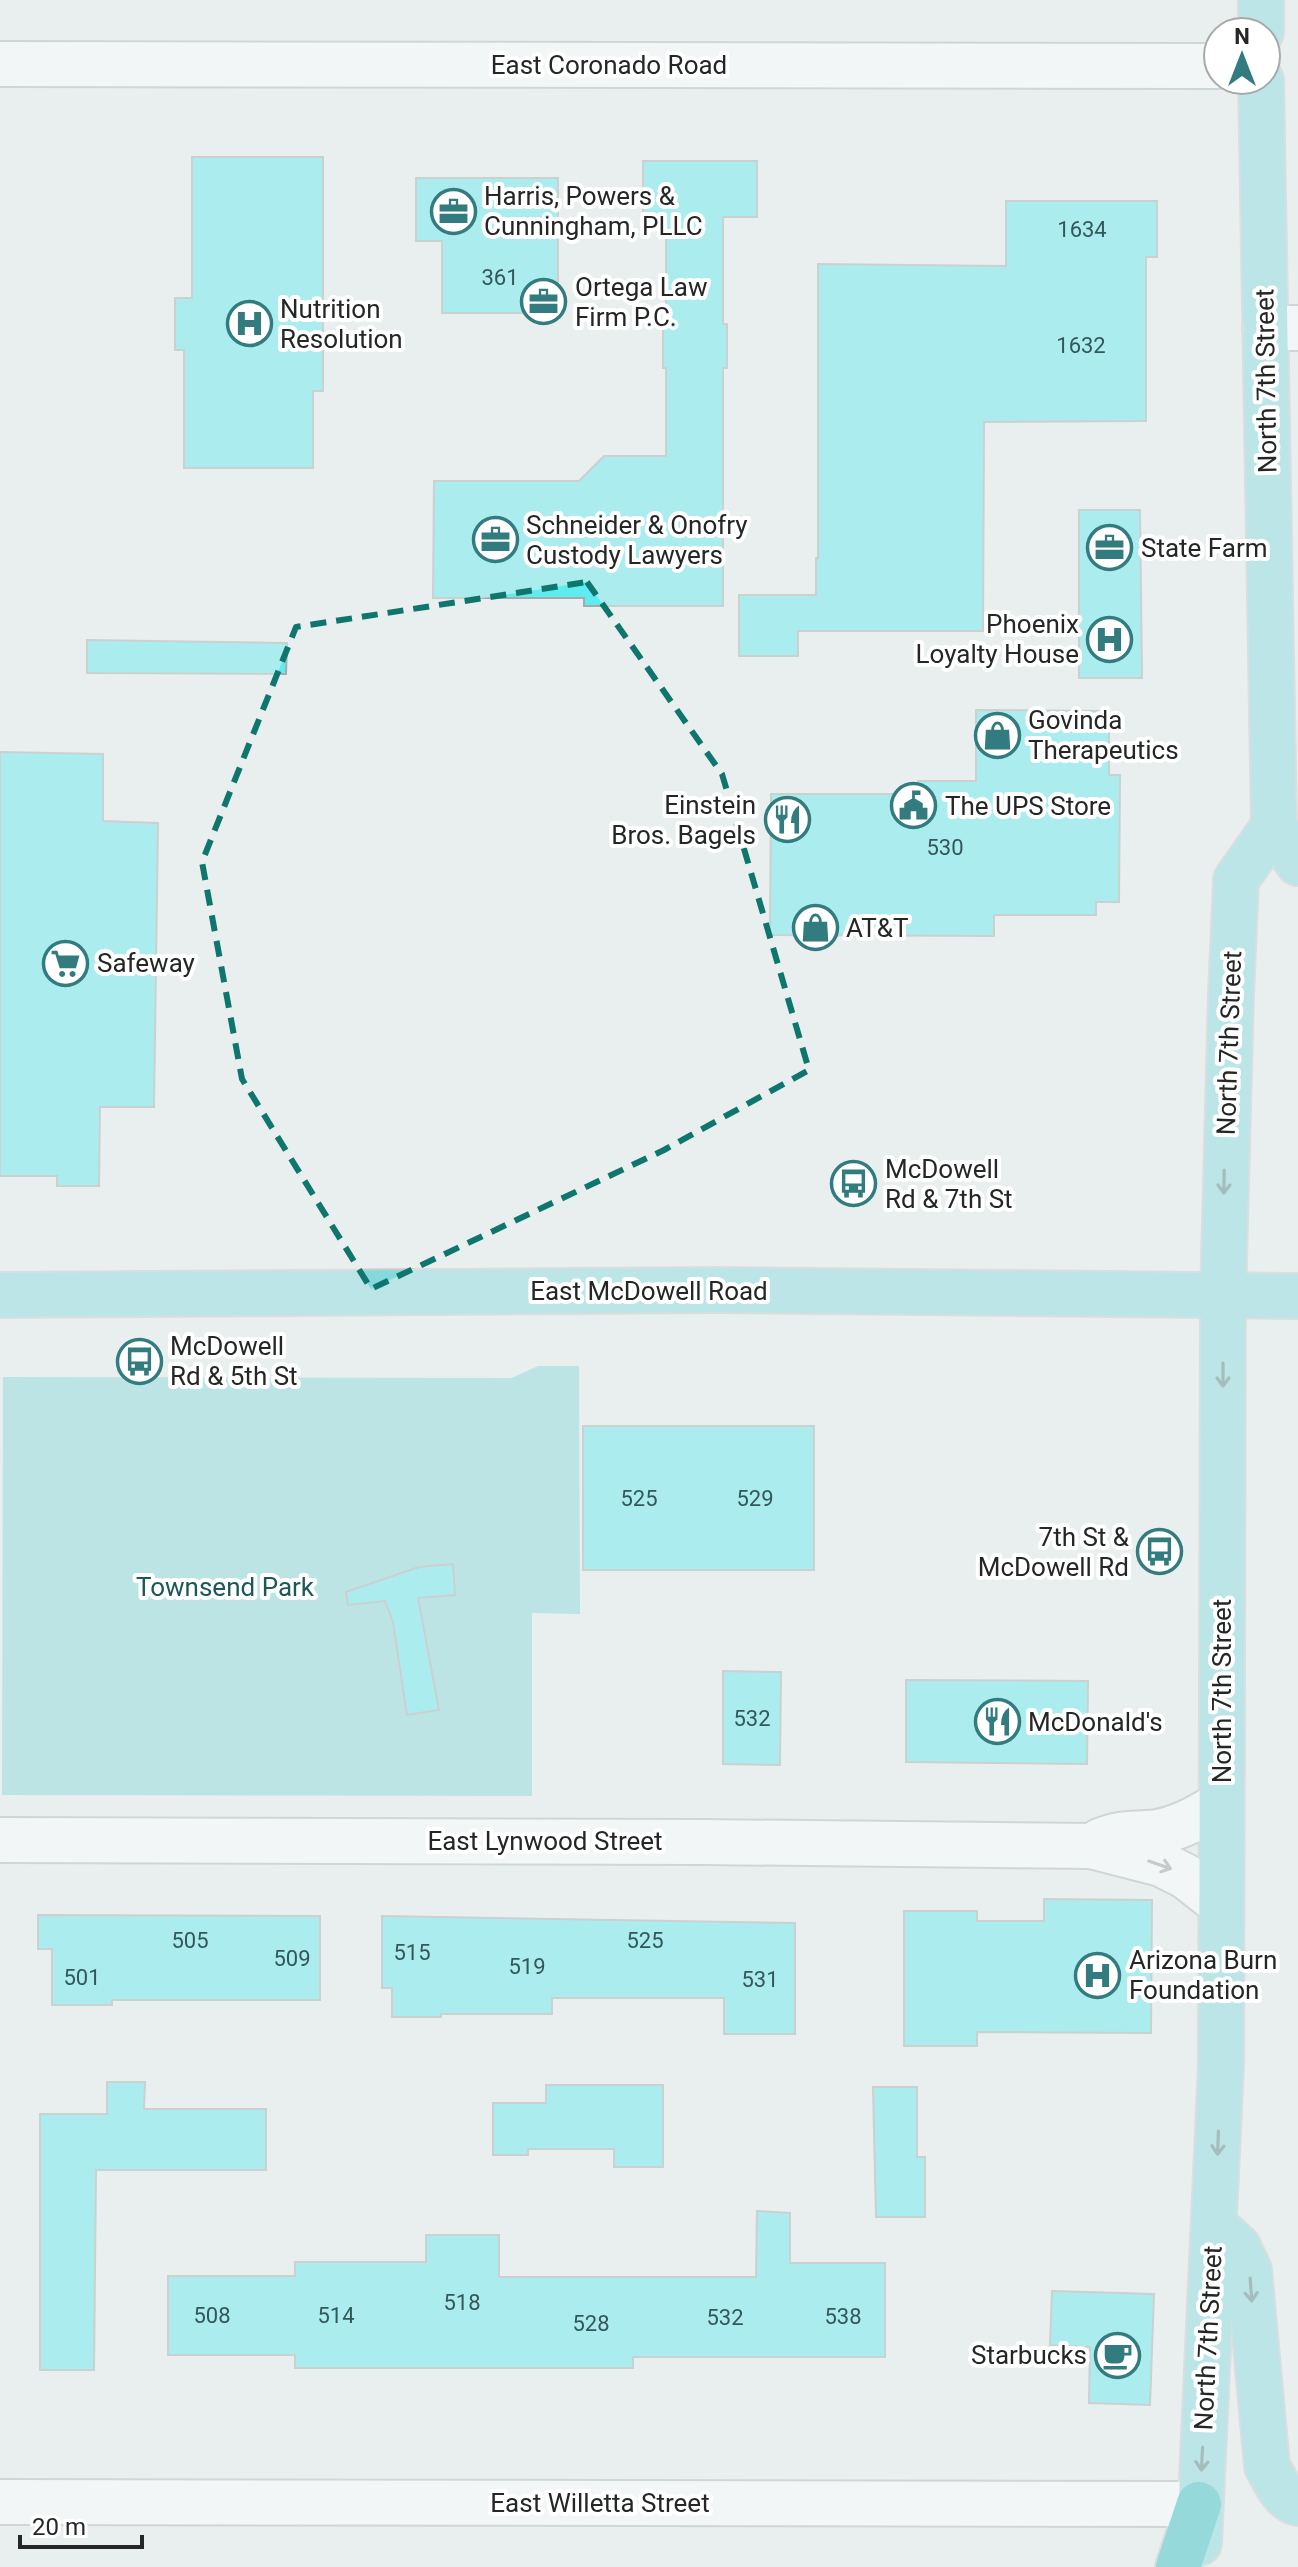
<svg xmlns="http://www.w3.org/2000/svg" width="1298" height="2567" font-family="Roboto,sans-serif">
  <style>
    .green { fill: #85d7d9 }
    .building { fill: #5fecf0; stroke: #a6aaaa; stroke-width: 2 }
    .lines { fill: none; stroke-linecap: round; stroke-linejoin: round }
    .minor-casing { stroke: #b3b7b7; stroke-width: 48 }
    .major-casing { stroke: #cbcbcb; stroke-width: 48 }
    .highway-casing { stroke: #cbcbcb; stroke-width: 48 }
    .minor { stroke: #fff; stroke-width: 44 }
    .major { stroke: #83d9db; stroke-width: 44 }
    .highway { stroke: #31bfc3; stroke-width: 44 }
    .oneway { stroke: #548081 }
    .oneway2 { stroke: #9d9e9e }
    .marked { fill: none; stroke: #0f766e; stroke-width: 6; stroke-dasharray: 16 10; stroke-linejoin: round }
    .labels { text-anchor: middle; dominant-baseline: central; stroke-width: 8; stroke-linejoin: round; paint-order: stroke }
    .number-label { font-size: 22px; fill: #345859 }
    .street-label { font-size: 26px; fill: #252727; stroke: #fff }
    .poi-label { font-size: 26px; fill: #252727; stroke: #fff; text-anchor: start }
    .park-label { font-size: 26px; fill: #1c585a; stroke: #fff }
  </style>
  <rect width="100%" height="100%" fill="#e9eeee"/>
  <path class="green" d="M538,1366H579L580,1614L532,1613V1796L2,1795L3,1377L512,1378Z"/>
  <g class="building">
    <path d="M192,157H323V391H313V468H184V350H175V298H192Z"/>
    <path d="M643,161H757V217H723V324H727V368H723V606H584V598H433L434,481H579L604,456H666V368H663V324H666V217H643Z"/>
    <path d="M416,178H558V313H442V241H416Z"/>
    <path d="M1006,201H1157V257H1146V421L984,422L983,631H798V656H739V595H816V558H818V264L1006,266Z"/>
    <path d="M1079,510H1140L1142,678H1079Z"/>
    <path d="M87,640L287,643L286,674L87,673Z"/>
    <path d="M976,710L1109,711V775H1120L1119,902H1096V915H994V936L770,935L771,794H918V781H976Z"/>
    <path d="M0,752L103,754V821L158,823L154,1107H100L99,1186H57V1176H0Z"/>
    <rect x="583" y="1426" width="231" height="144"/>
    <path d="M453,1564L455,1595L418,1598L439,1710L407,1715L393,1622L385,1601L348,1605L346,1592L419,1567Z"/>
    <path d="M723,1671L781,1672L780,1765L723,1764Z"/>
    <path d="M906,1680L1088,1681L1087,1764L906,1762Z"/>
    <path d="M1044,1899L1152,1900L1151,2033L977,2032V2046H904V1911H977V1921H1044Z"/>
    <path d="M38,1915L320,1916V2000H112V2005H52V1949H38Z"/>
    <path d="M382,1916L795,1923V2034H724V1998H552V2014H441V2017H392V1988H382Z"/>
    <path d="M107,2082H145L144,2109H266V2170H96L94,2370H40V2114H107Z"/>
    <path d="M546,2085H663V2167H614V2149H528V2155H493V2103H546Z"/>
    <path d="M873,2087H917V2157H925V2217H876Z"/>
    <path d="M757,2211L790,2213V2263H885V2357H633V2368H295V2355H168V2276H295V2262H426V2235H499V2277H756Z"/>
    <path d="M1052,2291L1154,2294L1150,2405L1089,2403L1090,2347L1050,2345Z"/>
  </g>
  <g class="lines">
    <defs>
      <g id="minor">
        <path d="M0,64L1218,66"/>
        <path d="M1265,328H1298"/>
        <path d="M0,1840L703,1842L1091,1846L1161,1864L1185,1876L1221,1904"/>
        <path d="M1100,1841C1123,1831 1133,1835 1157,1832C1181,1828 1200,1816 1221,1804"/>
        <path d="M0,2502L1199,2504"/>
      </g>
      <g id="major">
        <path d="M1261,0V32"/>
        <path d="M1261,80L1274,826L1298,863"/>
        <path d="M0,1295L719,1290L1298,1296"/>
        <path d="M1214,2225L1238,2247L1249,2270L1267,2466C1275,2480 1282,2499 1298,2503"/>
        <path d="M1199,2543L1221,2065L1223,1297L1231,994L1236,880L1274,826"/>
      </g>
      <path id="highway" d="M1178,2567L1199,2504"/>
    </defs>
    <use href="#minor" class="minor-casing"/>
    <use href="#major" class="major-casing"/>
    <use href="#highway" class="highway-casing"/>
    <use href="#minor" class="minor"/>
    <use href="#major" class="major"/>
    <use href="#highway" class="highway"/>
  </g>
  <defs><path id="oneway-shaft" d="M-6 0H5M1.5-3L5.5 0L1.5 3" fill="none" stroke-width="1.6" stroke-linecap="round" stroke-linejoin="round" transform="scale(2)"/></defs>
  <g class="oneway">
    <use href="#oneway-shaft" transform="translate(1224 1182) rotate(91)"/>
    <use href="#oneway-shaft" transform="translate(1223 1375) rotate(90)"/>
    <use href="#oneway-shaft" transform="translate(1218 2143) rotate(92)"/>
    <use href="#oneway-shaft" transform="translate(1251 2290) rotate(86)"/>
    <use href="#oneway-shaft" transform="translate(1202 2459) rotate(93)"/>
  </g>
  <use class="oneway2" href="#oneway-shaft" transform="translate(1160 1865) rotate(19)"/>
  <path d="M0 0H1298V2567H0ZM587,582L722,774L809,1070L664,1150L371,1289L242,1079L202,862L296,627Z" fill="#e9eeee" fill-opacity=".55" fill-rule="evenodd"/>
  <path class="marked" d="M587,582L722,774L809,1070L664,1150L371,1289L242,1079L202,862L296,627Z"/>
  <defs>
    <symbol id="office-ring" viewBox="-11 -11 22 22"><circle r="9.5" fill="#fff" stroke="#327b7e" stroke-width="1.5"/><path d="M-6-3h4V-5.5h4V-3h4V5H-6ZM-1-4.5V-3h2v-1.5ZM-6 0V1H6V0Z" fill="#327b7e"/></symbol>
    <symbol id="hospital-ring" viewBox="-11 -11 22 22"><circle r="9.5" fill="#fff" stroke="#327b7e" stroke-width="1.5"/><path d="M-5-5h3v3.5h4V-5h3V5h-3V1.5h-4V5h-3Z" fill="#327b7e"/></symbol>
    <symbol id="shop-ring" viewBox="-11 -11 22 22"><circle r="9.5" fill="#fff" stroke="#327b7e" stroke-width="1.5"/><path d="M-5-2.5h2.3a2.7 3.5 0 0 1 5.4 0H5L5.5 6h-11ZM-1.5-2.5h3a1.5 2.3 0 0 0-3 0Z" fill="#327b7e"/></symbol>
    <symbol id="civic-ring" viewBox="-11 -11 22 22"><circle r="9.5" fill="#fff" stroke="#327b7e" stroke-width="1.5"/><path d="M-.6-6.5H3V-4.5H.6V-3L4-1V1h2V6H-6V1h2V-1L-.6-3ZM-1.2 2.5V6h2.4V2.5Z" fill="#327b7e"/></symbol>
    <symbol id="restaurant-ring" viewBox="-11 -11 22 22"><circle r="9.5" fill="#fff" stroke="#327b7e" stroke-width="1.5"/><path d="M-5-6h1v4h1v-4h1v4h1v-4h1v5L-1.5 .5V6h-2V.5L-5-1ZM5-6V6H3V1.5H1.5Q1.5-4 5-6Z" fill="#327b7e"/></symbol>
    <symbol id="supermarket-ring" viewBox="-11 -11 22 22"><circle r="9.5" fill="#fff" stroke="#327b7e" stroke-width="1.5"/><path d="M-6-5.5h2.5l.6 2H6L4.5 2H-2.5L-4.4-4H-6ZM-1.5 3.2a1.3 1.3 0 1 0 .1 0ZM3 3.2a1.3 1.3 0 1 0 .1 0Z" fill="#327b7e"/></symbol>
    <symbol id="bus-ring" viewBox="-11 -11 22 22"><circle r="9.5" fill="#fff" stroke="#327b7e" stroke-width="1.5"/><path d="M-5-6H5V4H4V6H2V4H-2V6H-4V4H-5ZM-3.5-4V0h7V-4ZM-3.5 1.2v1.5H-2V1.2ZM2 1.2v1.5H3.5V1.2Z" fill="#327b7e"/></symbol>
    <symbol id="cafe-ring" viewBox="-11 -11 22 22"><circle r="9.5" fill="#fff" stroke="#327b7e" stroke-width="1.5"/><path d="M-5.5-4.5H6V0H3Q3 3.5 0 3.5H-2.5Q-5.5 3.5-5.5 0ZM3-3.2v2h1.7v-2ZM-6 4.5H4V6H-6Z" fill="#327b7e"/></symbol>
  </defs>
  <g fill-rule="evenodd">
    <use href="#office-ring" x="428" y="186" width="51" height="51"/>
    <use href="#office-ring" x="518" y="276" width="51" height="51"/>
    <use href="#hospital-ring" x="224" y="298" width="51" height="51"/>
    <use href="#office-ring" x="470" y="514" width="51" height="51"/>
    <use href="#office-ring" x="1084" y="522" width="51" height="51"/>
    <use href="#hospital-ring" x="1084" y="614" width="51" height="51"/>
    <use href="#shop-ring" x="972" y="710" width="51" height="51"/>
    <use href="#civic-ring" x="888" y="780" width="51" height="51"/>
    <use href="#restaurant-ring" x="762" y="794" width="51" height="51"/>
    <use href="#shop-ring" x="790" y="902" width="51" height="51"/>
    <use href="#supermarket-ring" x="40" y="938" width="51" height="51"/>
    <use href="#bus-ring" x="828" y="1158" width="51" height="51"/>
    <use href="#bus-ring" x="114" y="1336" width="51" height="51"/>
    <use href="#bus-ring" x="1134" y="1526" width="51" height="51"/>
    <use href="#restaurant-ring" x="972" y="1696" width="51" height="51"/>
    <use href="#hospital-ring" x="1072" y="1950" width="51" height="51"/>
    <use href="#cafe-ring" x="1092" y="2330" width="51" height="51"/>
  </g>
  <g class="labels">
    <g class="number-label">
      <text x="1082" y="229">1634</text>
      <text x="500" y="277">361</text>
      <text x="1081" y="345">1632</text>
      <text x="945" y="847">530</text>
      <text x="639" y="1498">525</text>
      <text x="755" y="1498">529</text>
      <text x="752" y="1718">532</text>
      <text x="190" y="1940">505</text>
      <text x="645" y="1940">525</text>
      <text x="412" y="1952">515</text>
      <text x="292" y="1958">509</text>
      <text x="527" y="1966">519</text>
      <text x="82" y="1977">501</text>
      <text x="760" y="1979">531</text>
      <text x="462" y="2302">518</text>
      <text x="212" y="2315">508</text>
      <text x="336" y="2315">514</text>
      <text x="843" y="2316">538</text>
      <text x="725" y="2317">532</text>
      <text x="591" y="2323">528</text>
    </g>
    <g class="street-label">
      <text x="609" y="65">East Coronado Road</text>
      <text transform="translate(1266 381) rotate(-91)">North 7th Street</text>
      <text transform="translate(1229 1043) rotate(-88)">North 7th Street</text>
      <text x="649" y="1291">East McDowell Road</text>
      <text transform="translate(1222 1691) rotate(-90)">North 7th Street</text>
      <text x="545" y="1841">East Lynwood Street</text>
      <text transform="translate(1208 2338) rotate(-87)">North 7th Street</text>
      <text x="600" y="2503">East Willetta Street</text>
    </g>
    <g class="poi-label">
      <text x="484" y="196">Harris, Powers &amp;<tspan x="484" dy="30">Cunningham, PLLC</tspan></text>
      <text x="575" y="287">Ortega Law<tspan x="575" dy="30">Firm P.C.</tspan></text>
      <text x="280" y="309">Nutrition<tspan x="280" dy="30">Resolution</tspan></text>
      <text x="526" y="525">Schneider &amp; Onofry<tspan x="526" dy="30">Custody Lawyers</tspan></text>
      <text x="1141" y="548">State Farm</text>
      <text x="1079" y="624" text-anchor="end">Phoenix<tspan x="1079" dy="30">Loyalty House</tspan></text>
      <text x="1028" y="720">Govinda<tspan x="1028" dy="30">Therapeutics</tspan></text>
      <text x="756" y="805" text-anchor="end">Einstein<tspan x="756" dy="30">Bros. Bagels</tspan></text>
      <text x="945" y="806">The UPS Store</text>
      <text x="846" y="928">AT&amp;T</text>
      <text x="97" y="963">Safeway</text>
      <text x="885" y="1169">McDowell<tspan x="885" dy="30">Rd &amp; 7th St</tspan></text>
      <text x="170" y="1346">McDowell<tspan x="170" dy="30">Rd &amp; 5th St</tspan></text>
      <text x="1129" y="1537" text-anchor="end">7th St &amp;<tspan x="1129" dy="30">McDowell Rd</tspan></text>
      <text x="1028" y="1722">McDonald's</text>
      <text x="1129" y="1960">Arizona Burn<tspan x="1129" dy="30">Foundation</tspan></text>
      <text x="1087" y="2355" text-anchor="end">Starbucks</text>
    </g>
    <g class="park-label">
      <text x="225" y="1587">Townsend Park</text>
    </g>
  </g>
  <g transform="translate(1242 56)"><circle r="38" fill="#ffffff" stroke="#a8a9a9" stroke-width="2"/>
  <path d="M0-6L14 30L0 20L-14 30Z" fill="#327b7e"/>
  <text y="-12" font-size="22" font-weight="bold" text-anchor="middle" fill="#252727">N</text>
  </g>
  <path d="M20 2535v12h122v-12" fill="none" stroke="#252727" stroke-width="4"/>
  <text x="32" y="2535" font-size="24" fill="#252727" stroke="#ffffff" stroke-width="6" paint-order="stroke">20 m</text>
</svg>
